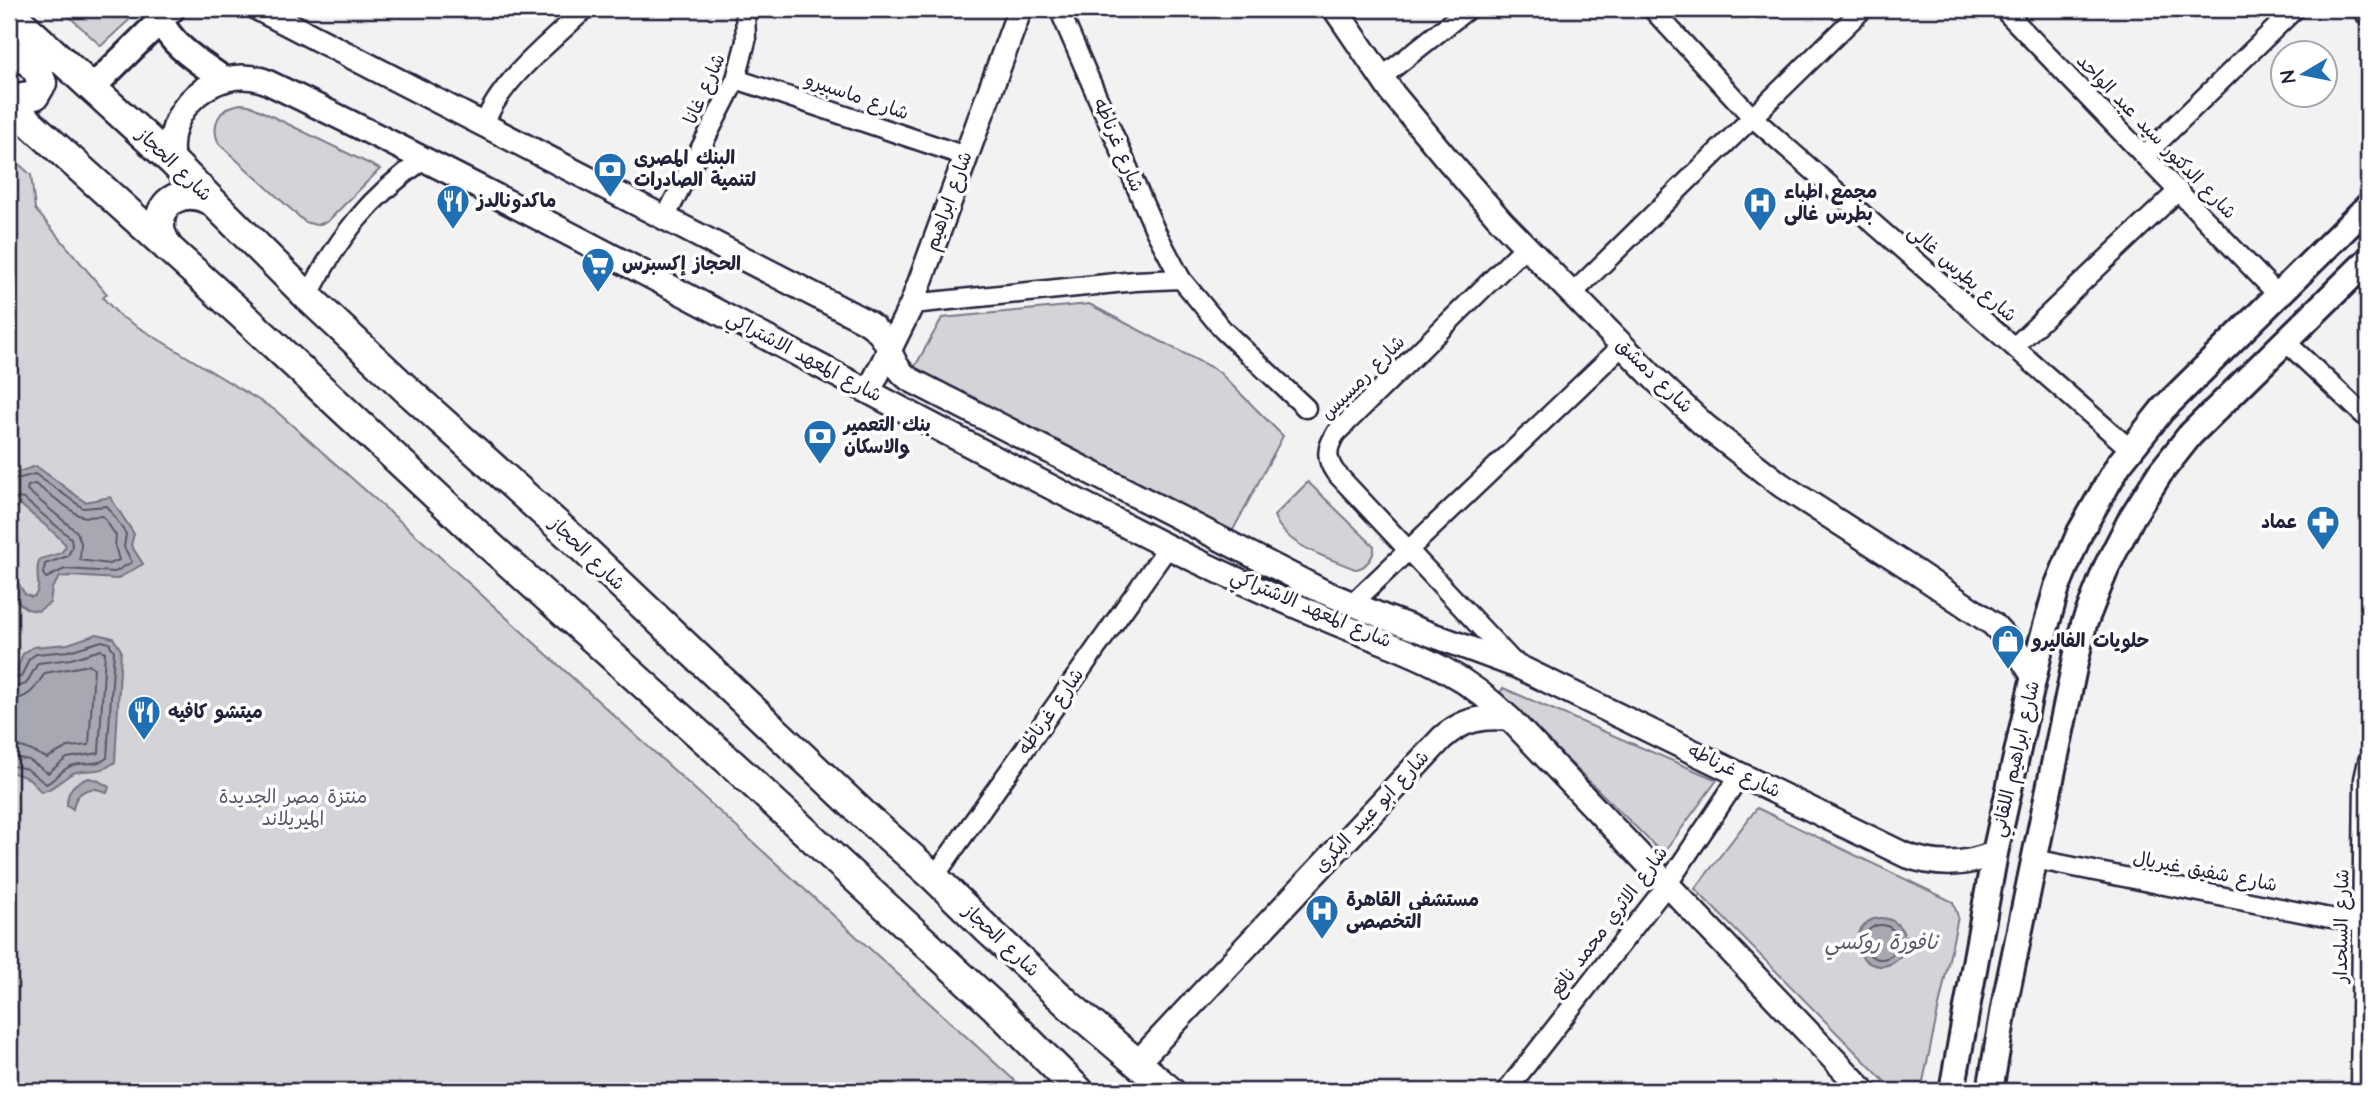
<svg xmlns="http://www.w3.org/2000/svg" width="2377" height="1100" font-family="'Architects Daughter','Playpen Sans Arabic',sans-serif">
  <style>
    .green { fill: #d3d3d8; stroke: #7a7a8a; stroke-width: 2 }
    .water { fill: #a8a8b2; stroke: #727282; stroke-width: 2 }
    .lines { fill: none; stroke-linecap: round; stroke-linejoin: round }
    .shore { stroke: #58586b; stroke-width: 2 }
    .minor-casing { stroke: #22223b; stroke-width: 23 }
    .tertiary-casing { stroke: #22223b; stroke-width: 28 }
    .secondary-casing { stroke: #22223b; stroke-width: 30 }
    .primary-casing { stroke: #22223b; stroke-width: 33 }
    .minor { stroke: #fff; stroke-width: 18 }
    .tertiary { stroke: #fff; stroke-width: 23 }
    .secondary { stroke: #fff; stroke-width: 24 }
    .primary { stroke: #fff; stroke-width: 28 }
    .labels { text-anchor: middle; dominant-baseline: central; stroke-width: 7; stroke-linejoin: round; paint-order: stroke }
    .street-label { font-size: 19px; fill: #22223b; stroke: #fff }
    .poi-label { font-size: 19px; font-weight: bold; fill: #22223b; stroke: #fff; text-anchor: start }
    .park-label { font-size: 19px; fill: #57576a; stroke: #fff }
    .water-label { font-size: 21px; font-style: italic; fill: #58586b; stroke: #fff }
  </style>
  <rect width="100%" height="100%" fill="#f2f2f3"/>
  <filter id="ink" filterUnits="userSpaceOnUse"><feTurbulence type="fractalNoise" baseFrequency=".0143" numOctaves="2"/><feDisplacementMap in="SourceGraphic" scale="14" xChannelSelector="R" yChannelSelector="G"/><feConvolveMatrix kernelMatrix="1 2 1 2 8 2 1 2 1" color-interpolation-filters="sRGB"/></filter>
  <g filter="url(#ink)">
    <g class="green">
      <path d="M61,9H141L101,46Z"/>
      <path d="M241,104L249,105L380,169L327,222L316,225L305,222L219,144C210,124 219,107 241,104Z"/>
      <path d="M9,155L31,175L35,209L107,294L103,298L120,316L275,410L428,546L1026,1091H15L9,1086Z"/>
      <path d="M1089,304L1218,371L1283,436L1232,532L913,370L942,318Z"/>
      <path d="M1308,482L1374,546C1375,556 1365,569 1355,569C1327,557 1286,547 1274,516Z"/>
      <path d="M1503,688L1717,780L1663,854L1500,693Z"/>
      <path d="M1757,808L1953,902L1958,917L1921,1091H1894L1695,889Z"/>
    </g>
    <g class="water">
      <path d="M36,466L85,502L110,497L134,534L131,545L143,564L117,579L70,576L60,577L52,588L50,603L38,611L27,609L9,595V569L25,594L31,597L35,596C43,585 33,572 40,559L61,553L66,546C62,537 30,514 20,504L9,514V475Z"/>
      <path d="M97,634L113,638L121,650L115,762C97,775 94,768 76,772C66,774 58,788 41,792L30,779L9,771V674L16,672L23,654L33,647L68,644Z"/>
      <path d="M89,778L97,780L109,787L107,793C91,784 75,791 73,809L67,805C67,790 74,782 89,778Z"/>
      <circle cx="1881" cy="942" r="24"/>
    </g>
    <g class="lines">
      <g class="shore">
        <path d="M9,481L35,474L83,508L107,506L126,534L124,547L132,562L115,572L65,569L46,578L43,574L45,564L68,556L72,547L71,538L24,499L17,498L9,505"/>
        <path d="M35,484L78,515L86,517L103,516L116,536L115,546L119,560L109,564L80,560L81,543L77,532L27,490L28,486Z"/>
        <path d="M9,680L21,677L29,659L36,654L69,651L102,641L109,643L114,651L107,758C96,766 87,762 74,765C63,767 57,779 46,784L27,769L9,765"/>
        <path d="M9,689L26,684L38,663L71,659L101,650L105,652L99,753L67,758L48,773L29,760L9,756"/>
        <path d="M9,700C30,699 35,688 45,673L90,665L94,668L89,745L68,747L47,758L25,748L9,745"/>
        <circle cx="1881" cy="942" r="17"/>
      </g>
      <defs>
        <g id="minor">
          <path d="M1059,9L1155,230L1181,279L1223,330L1306,408"/>
          <path d="M1652,9L1752,117L2130,449"/>
          <path d="M2003,9L2278,295"/>
          <path d="M1381,78L1468,9"/>
          <path d="M736,79L965,156"/>
          <path d="M484,125C499,81 552,41 585,9"/>
          <path d="M2145,155L2295,9"/>
          <path d="M665,218L736,79L746,41L745,9"/>
          <path d="M1572,294L1863,9"/>
          <path d="M308,297C336,240 371,194 425,159"/>
          <path d="M912,304L1135,281L1181,279"/>
          <path d="M2286,342L2368,419"/>
          <path d="M2014,347L2179,190"/>
          <path d="M1352,604L1622,346"/>
          <path d="M1516,665L1335,472C1325,458 1327,447 1336,433L1526,246"/>
          <path d="M2034,859L2325,917L2368,924"/>
          <path d="M934,877L1168,547"/>
          <path d="M1506,1091L1667,885L1741,774"/>
          <path d="M2360,1091L2364,779L2368,761"/>
        </g>
        <g id="tertiary">
          <path d="M259,9L863,320C895,338 885,361 909,379L1324,592L1389,619L1517,666L1905,855C1935,866 1966,866 1995,853"/>
          <path d="M1335,9L1393,94L1447,159L1502,222L1657,381L1704,425L1781,485L1910,568L1993,624L2016,649L2034,677"/>
          <path d="M173,162C161,110 216,63 265,81C570,227 864,394 1166,546C1221,573 1277,598 1333,622C1403,651 1453,663 1510,719L1864,1091"/>
          <path d="M869,391L912,304L1020,9"/>
          <path d="M1137,1063L1442,738C1462,720 1484,715 1510,719"/>
        </g>
        <g id="secondary">
          <path d="M2366,9L2368,12"/>
          <path d="M160,19C172,47 200,62 223,79"/>
          <path d="M92,88L172,9"/>
          <path d="M1952,1091L1995,853L2041,644L2057,587L2080,532L2119,464L2163,409L2368,206"/>
          <path d="M1990,1091L2006,997L2076,658L2084,624L2107,566L2132,517L2160,473L2190,435L2368,260"/>
        </g>
        <g id="primary">
          <path d="M9,12L173,162L308,297L406,389L572,538L863,814L934,877L988,930L1070,1006L1170,1091"/>
          <path d="M9,40L37,70L42,83L35,95L9,99"/>
          <path d="M9,104L240,313L489,545L742,773L996,1008L1079,1091"/>
          <path d="M168,248C165,241 160,234 160,227C158,198 186,189 208,199"/>
        </g>
      </defs>
      <use href="#minor" class="minor-casing"/>
      <use href="#tertiary" class="tertiary-casing"/>
      <use href="#secondary" class="secondary-casing"/>
      <use href="#primary" class="primary-casing"/>
      <use href="#minor" class="minor"/>
      <use href="#tertiary" class="tertiary"/>
      <use href="#secondary" class="secondary"/>
      <use href="#primary" class="primary"/>
    </g>
  </g>
  <defs>
    <symbol id="bank-pin" viewBox="-11 -11 22 30"><path d="M0 17L-7.5 6A9.5 9.5 0 1 1 7.5 6Z" fill="#1f6fb2" stroke="#fff"/><path d="M-6-4H6V4H-6ZM0-2.3a2.3 2.3 0 1 0 0 4.6a2.3 2.3 0 1 0 0-4.6Z" fill="#fff"/></symbol>
    <symbol id="restaurant-pin" viewBox="-11 -11 22 30"><path d="M0 17L-7.5 6A9.5 9.5 0 1 1 7.5 6Z" fill="#1f6fb2" stroke="#fff"/><path d="M-5-6h1v4h1v-4h1v4h1v-4h1v5L-1.5 .5V6h-2V.5L-5-1ZM5-6V6H3V1.5H1.5Q1.5-4 5-6Z" fill="#fff"/></symbol>
    <symbol id="hospital-pin" viewBox="-11 -11 22 30"><path d="M0 17L-7.5 6A9.5 9.5 0 1 1 7.5 6Z" fill="#1f6fb2" stroke="#fff"/><path d="M-5-5h3v3.5h4V-5h3V5h-3V1.5h-4V5h-3Z" fill="#fff"/></symbol>
    <symbol id="supermarket-pin" viewBox="-11 -11 22 30"><path d="M0 17L-7.5 6A9.5 9.5 0 1 1 7.5 6Z" fill="#1f6fb2" stroke="#fff"/><path d="M-6-5.5h2.5l.6 2H6L4.5 2H-2.5L-4.4-4H-6ZM-1.5 3.2a1.3 1.3 0 1 0 .1 0ZM3 3.2a1.3 1.3 0 1 0 .1 0Z" fill="#fff"/></symbol>
    <symbol id="pharmacy-pin" viewBox="-11 -11 22 30"><path d="M0 17L-7.5 6A9.5 9.5 0 1 1 7.5 6Z" fill="#1f6fb2" stroke="#fff"/><path d="M-2-6h4v4h4v4h-4v4h-4v-4h-4v-4h4Z" fill="#fff"/></symbol>
    <symbol id="shop-pin" viewBox="-11 -11 22 30"><path d="M0 17L-7.5 6A9.5 9.5 0 1 1 7.5 6Z" fill="#1f6fb2" stroke="#fff"/><path d="M-5-2.5h2.3a2.7 3.5 0 0 1 5.4 0H5L5.5 6h-11ZM-1.5-2.5h3a1.5 2.3 0 0 0-3 0Z" fill="#fff"/></symbol>
  </defs>
  <g fill-rule="evenodd">
    <use href="#bank-pin" x="591" y="150" width="38" height="52"/>
    <use href="#restaurant-pin" x="434" y="182" width="38" height="52"/>
    <use href="#hospital-pin" x="1741" y="184" width="38" height="52"/>
    <use href="#supermarket-pin" x="579" y="245" width="38" height="52"/>
    <use href="#bank-pin" x="801" y="417" width="38" height="52"/>
    <use href="#pharmacy-pin" x="2304" y="503" width="38" height="52"/>
    <use href="#shop-pin" x="1989" y="622" width="38" height="52"/>
    <use href="#restaurant-pin" x="125" y="693" width="38" height="52"/>
    <use href="#hospital-pin" x="1303" y="892" width="38" height="52"/>
  </g>
  <g class="labels">
    <g class="street-label">
      <text transform="translate(705 89) rotate(-66)">شارع غانا</text>
      <text transform="translate(857 97) rotate(19)">شارع ماسبيرو</text>
      <text transform="translate(2156 137) rotate(46)">شارع الدكتور سيد عبد الواحد</text>
      <text transform="translate(1118 145) rotate(67)">شارع غرناطه</text>
      <text transform="translate(174 165) rotate(44)">شارع الحجاز</text>
      <text transform="translate(949 201) rotate(-70)">شارع ابراهيم</text>
      <text transform="translate(1962 274) rotate(41)">شارع بطرس غالى</text>
      <text transform="translate(804 357) rotate(28)">شارع المعهد الاشتراكي</text>
      <text transform="translate(1654 376) rotate(44)">شارع دمشق</text>
      <text transform="translate(1363 378) rotate(-45)">شارع رمسيس</text>
      <text transform="translate(587 554) rotate(44)">شارع الحجاز</text>
      <text transform="translate(1311 609) rotate(23)">شارع المعهد الاشتراكي</text>
      <text transform="translate(1051 712) rotate(-55)">شارع غرناطه</text>
      <text transform="translate(2016 759) rotate(-77)">شارع ابراهيم اللقاني</text>
      <text transform="translate(1734 771) rotate(26)">شارع غرناطه</text>
      <text transform="translate(1372 812) rotate(-47)">شارع ابو عبيد البكرى</text>
      <text transform="translate(2205 872) rotate(11)">شارع شفيق غبريال</text>
      <text transform="translate(1609 922) rotate(-53)">شارع الاثري محمد نافع</text>
      <text transform="translate(2342 926) rotate(-89)">شارع السلحدار</text>
      <text transform="translate(1001 941) rotate(43)">شارع الحجاز</text>
    </g>
    <g class="poi-label">
      <text x="634" y="158">البنك المصرى<tspan x="634" dy="22">لتنمية الصادرات</tspan></text>
      <text x="1784" y="192">مجمع اطباء<tspan x="1784" dy="22">بطرس غالى</tspan></text>
      <text x="477" y="201">ماكدونالدز</text>
      <text x="622" y="264">الحجاز إكسبرس</text>
      <text x="844" y="425">بنك التعمير<tspan x="844" dy="22">والاسكان</tspan></text>
      <text x="2298" y="522" text-anchor="end">عماد</text>
      <text x="2032" y="641">حلويات الفاليرو</text>
      <text x="168" y="712">ميتشو كافيه</text>
      <text x="1346" y="900">مستشفي القاهرة<tspan x="1346" dy="22">التخصصى</tspan></text>
    </g>
    <g class="park-label">
      <text x="293" y="797">منتزة مصر الجديدة<tspan x="293" dy="22">الميريلاند</tspan></text>
    </g>
    <g class="water-label">
      <text x="1881" y="942">نافورة روكسي</text>
    </g>
  </g>
  <rect width="2377" height="1100" fill="none" stroke="#fff" stroke-width="35"/>
  <rect x="18" y="18" width="2342" height="1065" fill="none" stroke="#22223b" stroke-width="2.5" filter="url(#ink)"/>
  <g transform="translate(2304 74) rotate(260)"><circle r="33" fill="#ffffff" stroke="#a7a7b1" stroke-width="2"/>
  <path d="M0-5L12 26L0 18L-12 26Z" fill="#1f6fb2"/>
  <text y="-10" font-size="19" font-weight="bold" text-anchor="middle" fill="#22223b">N</text>
  </g>
</svg>
